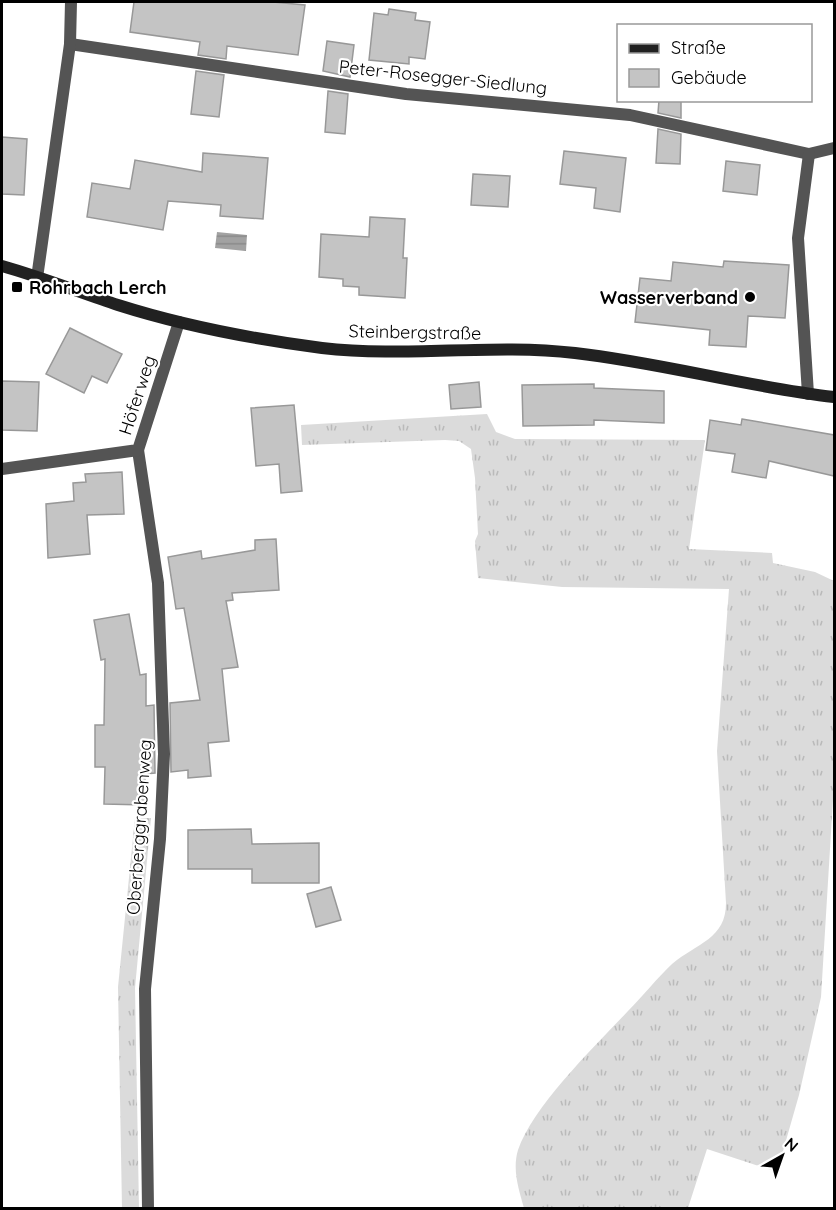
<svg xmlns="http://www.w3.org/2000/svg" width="836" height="1210" font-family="Quicksand,sans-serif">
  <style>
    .grass { fill: url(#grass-tufts) }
    .water { fill: url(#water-rules) }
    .building { fill: #c4c4c4; stroke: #989898; stroke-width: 1.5 }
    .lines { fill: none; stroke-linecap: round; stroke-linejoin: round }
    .minor { stroke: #545454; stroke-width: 12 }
    .secondary { stroke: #212121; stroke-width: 12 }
    .poi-dot { fill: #000; stroke: #fff; stroke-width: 2 }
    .labels { text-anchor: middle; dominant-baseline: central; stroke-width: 4.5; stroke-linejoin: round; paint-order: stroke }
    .street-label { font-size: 18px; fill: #000; stroke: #fff }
    .poi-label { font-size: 18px; font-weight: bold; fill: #000; stroke: #fff; text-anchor: start }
  </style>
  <defs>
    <pattern id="grass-tufts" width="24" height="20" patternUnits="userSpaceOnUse" patternTransform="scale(1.5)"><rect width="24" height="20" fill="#dbdbdb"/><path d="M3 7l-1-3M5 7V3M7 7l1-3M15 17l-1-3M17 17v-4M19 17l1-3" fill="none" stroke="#bababa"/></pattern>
    <pattern id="water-rules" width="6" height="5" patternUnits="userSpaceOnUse" patternTransform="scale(1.5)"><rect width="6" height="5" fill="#a2a2a2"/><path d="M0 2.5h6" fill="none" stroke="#8a8a8a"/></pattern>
  </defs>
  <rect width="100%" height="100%" fill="#fff"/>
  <g class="grass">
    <path d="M487,414L496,432L515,439L705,440L689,549L772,553L773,563L815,572L834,581V783L821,997L799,1095L777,1172L707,1149L688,1208H524C519,1190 512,1170 518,1150C533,1106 596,1045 628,1011C643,996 657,978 672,964C697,943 726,939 726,903L717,751L729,589L562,587L478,578L475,541L478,534L475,478L471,449L459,441L445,440L302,445L301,425Z"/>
    <path d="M135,818H151L135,988L139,1208H122L118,987Z"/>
  </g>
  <path class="water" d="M217,232L247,235L246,251L215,248Z"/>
  <g class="building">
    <path d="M134,2H273L305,5L298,55L227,46L226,59L198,55L200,42L130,32Z"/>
    <path d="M389,9L416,13L415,20L430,22L425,59L409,57V64L369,60L374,13L388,15Z"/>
    <path d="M327,41L354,45L350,77L323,71Z"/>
    <path d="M196,71L224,75L219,117L191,114Z"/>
    <path d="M328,91L348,94L345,134L325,132Z"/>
    <path d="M659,100H681V118L658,113Z"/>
    <path d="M658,129L681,134L680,164L656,163Z"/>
    <path d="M2,137L27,139L24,195L2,194Z"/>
    <path d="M564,151L626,158L620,212L594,208L596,188L560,184Z"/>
    <path d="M203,153L268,158L263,219L220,216L221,205L168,201L163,230L87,217L92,183L130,189L135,160L202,172Z"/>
    <path d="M726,161L760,165L757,195L723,191Z"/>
    <path d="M473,174L510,176L508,207L471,205Z"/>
    <path d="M370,217L405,219L403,258H407L405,298L359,295V287L343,286V279L319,277L321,234L369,237Z"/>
    <path d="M724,261L789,265L785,318L748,316L746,347L709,345L710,330L635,322L640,278L671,281L673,262L723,267Z"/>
    <path d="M70,328L122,354L107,383L92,376L84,393L46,374Z"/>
    <path d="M2,381L39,382L37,431L2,430Z"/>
    <path d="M479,382L481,407L451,409L449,385Z"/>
    <path d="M594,384V388L664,391V423L594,420V425L523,426L522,385Z"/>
    <path d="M294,405L302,491L281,493L279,464L256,466L251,408Z"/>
    <path d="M742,419L834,435V476L769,461L766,478L732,472L735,454L706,450L710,420L741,425Z"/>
    <path d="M122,472L124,514L87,515L90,554L48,558L46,504L74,501L73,483L86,482L85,474Z"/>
    <path d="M276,539L279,590L232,593L233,600L226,601L238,667L222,669L229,741L208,743L211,776L188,778V770L171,772L170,703L200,700L184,608L176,609L168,557L201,551L202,559L255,550V540Z"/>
    <path d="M129,614L140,675L146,674V706L154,705L155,773L145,774V805L104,804L105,767H95V725H104L105,659L101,660L94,620Z"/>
    <path d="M251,829L252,844L319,843V883H252V869H188V830Z"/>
    <path d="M331,887L341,920L316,927L307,894Z"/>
  </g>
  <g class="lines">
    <g class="minor">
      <path d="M70,44L406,94L630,115L809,154L834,148"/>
      <path d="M37,278L70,44L71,2"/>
      <path d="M808,394L798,238L809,154"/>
      <path d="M138,450L158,583L164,754L160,839L145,989L148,1208"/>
      <path d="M2,469L138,450L179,322"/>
    </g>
    <path class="secondary" d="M2,266C41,277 79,292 118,305C184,326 253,339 322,348C406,358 492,343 575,353C663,363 747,387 834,397"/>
  </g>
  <g class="poi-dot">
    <rect x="11" y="281" width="12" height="12" rx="3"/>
    <circle cx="750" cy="297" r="6"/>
  </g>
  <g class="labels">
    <g class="street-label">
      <text transform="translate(443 77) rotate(6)">Peter-Rosegger-Siedlung</text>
      <text transform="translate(415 332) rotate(1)">Steinbergstraße</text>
      <text transform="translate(137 395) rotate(-72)">Höferweg</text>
      <text transform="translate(139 827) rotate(-86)">Oberberggrabenweg</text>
    </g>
    <g class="poi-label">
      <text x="29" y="287">Rohrbach Lerch</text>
      <text x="738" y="297" text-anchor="end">Wasserverband</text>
    </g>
  </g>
  <rect width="836" height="1210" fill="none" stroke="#000000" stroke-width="6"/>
  <rect x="617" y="24" width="195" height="78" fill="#ffffff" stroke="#999999" stroke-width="1.5"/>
  <rect x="629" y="44" width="30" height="9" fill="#212121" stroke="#999999" stroke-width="1.5"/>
  <text x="671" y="54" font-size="18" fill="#000000">Straße</text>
  <rect x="629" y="69" width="30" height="18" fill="#c4c4c4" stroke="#999999" stroke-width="1.5"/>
  <text x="671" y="84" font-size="18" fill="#000000">Gebäude</text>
  <g transform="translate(782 1156) rotate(40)" stroke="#ffffff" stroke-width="4.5" paint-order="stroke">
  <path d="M0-4.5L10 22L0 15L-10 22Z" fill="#000000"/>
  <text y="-9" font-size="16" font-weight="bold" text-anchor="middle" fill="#000000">N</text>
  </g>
</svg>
